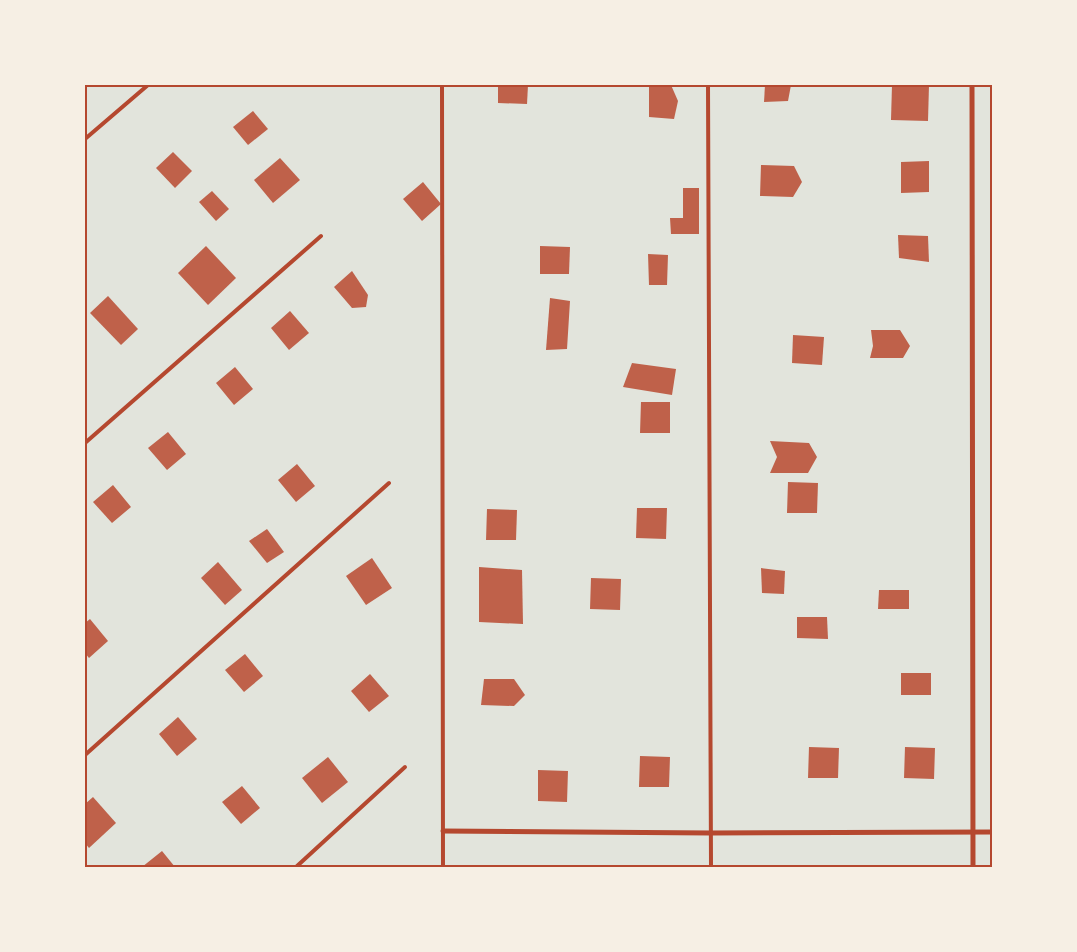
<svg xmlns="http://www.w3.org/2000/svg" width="1077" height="952" font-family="'Roboto Condensed',sans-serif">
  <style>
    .green { fill: #e2e4dc }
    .building { fill: #bf614a }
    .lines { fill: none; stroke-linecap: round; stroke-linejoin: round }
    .service { stroke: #b5482f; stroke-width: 4 }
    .minor { stroke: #b5482f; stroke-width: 5 }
    .neatline { fill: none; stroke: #b5482f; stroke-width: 2 }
  </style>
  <rect width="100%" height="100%" fill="#f6efe4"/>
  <rect class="green" x="85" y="85" width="907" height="782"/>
  <g class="building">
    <path d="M498,85H528L527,104L498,103Z"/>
    <path d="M649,85H671L678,101L674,119L649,117Z"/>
    <path d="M765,85H791L788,101L764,102Z"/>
    <path d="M892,85H929L928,121L891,120Z"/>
    <path d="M253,111L268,129L248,145L233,127Z"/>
    <path d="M173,152L192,171L175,188L156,168Z"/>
    <path d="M280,158L300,180L273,203L254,180Z"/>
    <path d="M929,161V192L901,193V162Z"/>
    <path d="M761,165L794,166L802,182L793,197L760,196Z"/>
    <path d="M423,182L441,204L422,221L403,199Z"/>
    <path d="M683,188H699V234H671L670,218H683Z"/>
    <path d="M212,191L229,209L216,221L199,202Z"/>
    <path d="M898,235L928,236L929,262L899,258Z"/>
    <path d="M206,246L236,278L208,305L178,273Z"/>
    <path d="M540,246L570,247L569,274H540Z"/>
    <path d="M648,254L668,255L667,285H649Z"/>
    <path d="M352,271L368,295L366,307L352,308L334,287Z"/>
    <path d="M108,296L138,329L121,345L90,313Z"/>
    <path d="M550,298L570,301L567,349L546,350Z"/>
    <path d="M290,311L309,333L289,350L271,328Z"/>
    <path d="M871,330H900L910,346L903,358H870L873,346Z"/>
    <path d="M793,335L824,337L822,365L792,363Z"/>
    <path d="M632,363L676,369L672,395L623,387Z"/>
    <path d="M235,367L253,389L234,405L216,383Z"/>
    <path d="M641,402H670V433H640Z"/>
    <path d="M168,432L186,454L167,470L148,448Z"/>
    <path d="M770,441L809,443L817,457L808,473H770L777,457Z"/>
    <path d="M297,464L315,486L296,502L278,480Z"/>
    <path d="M788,482L818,483L817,513H787Z"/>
    <path d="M113,485L131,507L112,523L93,502Z"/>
    <path d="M637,508H667L666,539L636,538Z"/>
    <path d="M487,509L517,510L516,540H486Z"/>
    <path d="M267,529L284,552L267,563L249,541Z"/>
    <path d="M372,558L392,588L366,605L346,576Z"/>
    <path d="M218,562L242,590L225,605L201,578Z"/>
    <path d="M479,567L522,570L523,624L479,622Z"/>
    <path d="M761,568L785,571L784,594L762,593Z"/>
    <path d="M591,578L621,579L620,610L590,609Z"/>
    <path d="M879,590H909V609H878Z"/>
    <path d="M797,617H827L828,639L797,638Z"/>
    <path d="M90,619L108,641L89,658L85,653V623Z"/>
    <path d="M245,654L263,676L244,692L225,670Z"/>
    <rect x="901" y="673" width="30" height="22"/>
    <path d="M370,674L389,696L369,712L351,691Z"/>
    <path d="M484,679H514L525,695L514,706L481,705Z"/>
    <path d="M178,717L197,739L177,756L159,734Z"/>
    <path d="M809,747L839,748L838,778H808Z"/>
    <path d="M905,747L935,748L934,779L904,778Z"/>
    <path d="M640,756L670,757L669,787H639Z"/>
    <path d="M328,757L348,782L322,803L302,778Z"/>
    <path d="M538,770L568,771L567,802L538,801Z"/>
    <path d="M242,786L260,808L241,824L222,802Z"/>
    <path d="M93,797L116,823L89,848L85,843V804Z"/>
    <path d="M162,851L175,867H142Z"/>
  </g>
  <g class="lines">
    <g class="service">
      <path d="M442,85L443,867"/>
      <path d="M708,85L711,867"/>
      <path d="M85,139L148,85"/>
      <path d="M85,443L321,236"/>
      <path d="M85,755L389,483"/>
      <path d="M296,867L405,767"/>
    </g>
    <g class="minor">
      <path d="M972,85L973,867"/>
      <path d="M443,831L711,833L992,832"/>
    </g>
  </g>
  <rect width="1077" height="952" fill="none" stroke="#f6efe4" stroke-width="172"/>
  <rect x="86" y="86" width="905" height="780" class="neatline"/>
</svg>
